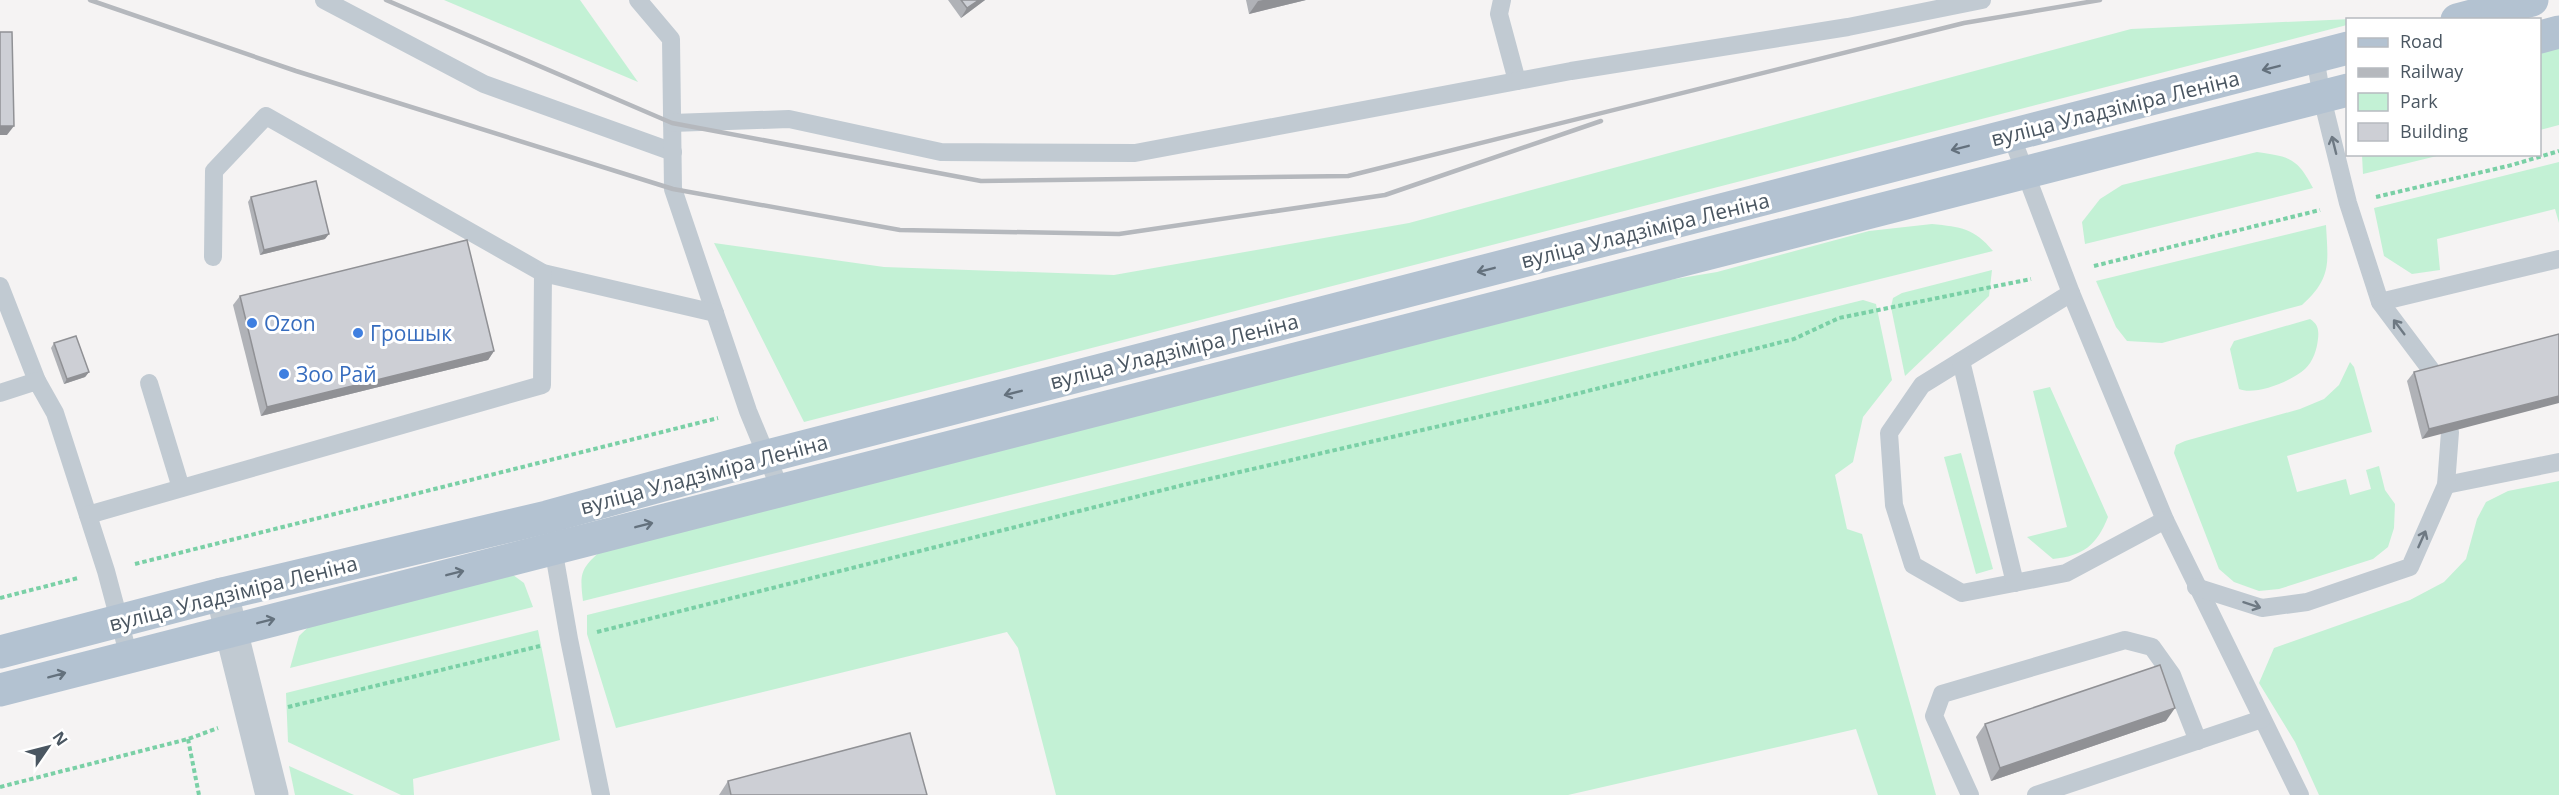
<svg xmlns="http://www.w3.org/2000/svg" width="2559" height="795" font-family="'Open Sans',sans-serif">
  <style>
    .green { fill: #c3f1d5 }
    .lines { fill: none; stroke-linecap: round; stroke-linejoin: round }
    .path { stroke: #7ad0a6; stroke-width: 4; stroke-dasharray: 4.5 3; stroke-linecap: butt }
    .service { stroke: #c1cad2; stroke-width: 18 }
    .tertiary { stroke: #c1cad2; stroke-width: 33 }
    .primary { stroke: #b3c2d1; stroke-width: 33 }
    .rail { stroke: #b5b8bd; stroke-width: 4.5 }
    .wall { fill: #b0b2b7 }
    .shaded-wall { fill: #909195 }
    .building { fill: #cdcfd5; stroke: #909195; stroke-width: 1.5 }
    .oneway { stroke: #64717d }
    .oneway2 { stroke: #6e7983 }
    .shop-dot { fill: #3f7fe0; stroke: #fff; stroke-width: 2 }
    .labels { text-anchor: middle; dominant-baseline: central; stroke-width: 6; stroke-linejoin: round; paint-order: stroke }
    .street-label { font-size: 21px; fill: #4a5661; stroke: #fff }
    .shop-label { font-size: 21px; fill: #366cbe; stroke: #fff; text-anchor: start }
  </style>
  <rect width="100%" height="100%" fill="#f5f3f3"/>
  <g class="green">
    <path d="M444,0H580L638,82Z"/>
    <path d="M2373,18L2348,20L2347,25L804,422L714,243L884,267L1114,275L1409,223L2131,29Z"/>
    <path d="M2559,41V125L2540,130V47Z"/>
    <path d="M2257,152C2291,157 2297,158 2313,188L2085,244L2082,222L2100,199L2122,185Z"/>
    <path d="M2362,155V154L2441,155L2363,174Z"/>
    <path d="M2559,162V223L2555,209L2437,239L2440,270L2412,274L2384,256L2374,208Z"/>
    <path d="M1932,224C1961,227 1974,228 1993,251L583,601C579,570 582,568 604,548L1597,292L1717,272L1869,231Z"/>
    <path d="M2326,225C2328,263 2332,278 2302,305L2162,343L2127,341L2116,327L2096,281Z"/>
    <path d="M1992,270L1989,296L1905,376L1891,307L1893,298L1902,293Z"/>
    <path d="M1863,300L1876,304L1892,380L1863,417L1853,462L1835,475L1847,529L1862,534L1936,795H1878L1856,729L1568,795H1056L1018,648L1007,632L616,728L587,634V615Z"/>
    <path d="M2310,319C2318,324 2319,330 2318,339C2317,349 2313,362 2305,369C2292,381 2255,396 2239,389L2230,349L2234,341Z"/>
    <path d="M2350,362L2354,367L2372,432L2287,456L2297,492L2346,479L2350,495L2371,489L2366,470L2379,466L2385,490L2395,504L2394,528L2388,547L2373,559L2279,589L2259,591L2234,582L2219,569L2174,453L2176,445L2185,441L2300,409L2324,399L2339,385Z"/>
    <path d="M2050,387L2108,517C2097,545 2083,556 2053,559L2027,537L2067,527L2033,391Z"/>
    <path d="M1961,453L1993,569L1976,574L1944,457Z"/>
    <path d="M2559,481V795H2319L2295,742L2259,683L2274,648L2410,600L2444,582L2466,559L2477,519L2486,502L2508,491Z"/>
    <path d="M509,572L524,583L533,607L290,668L299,636L323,613Z"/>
    <path d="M538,630L560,740L413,779L414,795H401L288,742L286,693Z"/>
    <path d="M289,766L354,795H295Z"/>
  </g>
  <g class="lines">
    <g class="path">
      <path d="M2376,197L2512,165L2559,151"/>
      <path d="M2094,266L2320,210"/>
      <path d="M135,564L718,418"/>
      <path d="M0,598L78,578"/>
      <path d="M597,632L1183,485L1544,402L1794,339L1839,318L2031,279"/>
      <path d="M288,707L540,646"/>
      <path d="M188,739L199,795"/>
      <path d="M0,787L188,739L218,728"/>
    </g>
    <g class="service">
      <path d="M324,0L484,84L673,152"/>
      <path d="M638,0L671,39L673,189L748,411L781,491"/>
      <path d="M1502,0L1499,14L1517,81"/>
      <path d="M2315,57L2322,98L2348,203L2380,302L2434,374"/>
      <path d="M672,123L789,119L941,152L1135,153L1571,71L1848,27L1982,0"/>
      <path d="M2011,135L2071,293L2165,520L2300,795"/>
      <path d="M213,257L214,171L266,116L543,273L715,313"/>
      <path d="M0,286L37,381"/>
      <path d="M2071,293L1922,385L1889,433L1894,505L1913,565L1962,593L2066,573L2165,520"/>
      <path d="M2380,302L2559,259"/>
      <path d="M1961,361L2015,583"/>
      <path d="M149,383L181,488"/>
      <path d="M0,393L37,381L55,413L106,571L129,657"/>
      <path d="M2446,485L2559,462"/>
      <path d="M88,515L542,385L543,273"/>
      <path d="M552,542L569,639L601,795"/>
      <path d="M2196,587L2262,608L2307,602L2410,567L2446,485L2450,432"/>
      <path d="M1970,795L1934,716L1942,694L2125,640L2152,647L2172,675L2198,741"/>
      <path d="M2036,795L2262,719"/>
    </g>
    <path class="tertiary" d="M222,594L272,795"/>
    <g class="primary">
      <path d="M2457,20L2532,0"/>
      <path d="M2540,37L2559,32"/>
      <path d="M0,652L222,594L547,517L768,456L2348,48"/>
      <path d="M0,690L2348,90"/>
    </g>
    <g class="rail">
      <path d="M90,0L296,71L673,189L900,230L1119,234L1385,195L1601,121"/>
      <path d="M386,0L672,123L981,181L1348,176L1964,23L2100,0"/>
    </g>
  </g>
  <g class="wall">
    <path d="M948,0H985L961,18Z"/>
    <path d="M1246,0H1306L1249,14Z"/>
    <path d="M251,197L325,239L260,255L248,202Z"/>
    <path d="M240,296L494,351L488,360L261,416L233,305Z"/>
    <path d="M2559,334L2422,439L2407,381L2414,372Z"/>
    <path d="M54,343L89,372L85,377L64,384L51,348Z"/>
    <path d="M2166,721L1991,781L1976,737L1985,724Z"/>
    <path d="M728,781L927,795H719Z"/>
  </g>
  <g class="shaded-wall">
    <path d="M979,0H985L961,18L967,8Z"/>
    <path d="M1263,0H1306L1249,14L1258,1Z"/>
    <path d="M0,126H14L7,135H0Z"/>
    <path d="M329,234L325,239L260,255L264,250Z"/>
    <path d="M494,351L488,360L261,416L267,407Z"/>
    <path d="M89,372L85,377L64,384L67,379Z"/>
    <path d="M2559,396V403L2422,439L2429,429Z"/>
    <path d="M2175,708L2166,721L1991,781L2000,768Z"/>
  </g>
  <g class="building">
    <path d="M961,0H979L967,8Z"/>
    <path d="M0,32H12L14,126H0Z"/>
    <path d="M316,181L329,234L264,250L251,197Z"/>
    <path d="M467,240L494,351L267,407L240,296Z"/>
    <path d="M2559,334V396L2429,429L2414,372Z"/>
    <path d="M76,336L89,372L67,379L54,343Z"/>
    <path d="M2160,665L2175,708L2000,768L1985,724Z"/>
    <path d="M910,733L927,795H731L728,781Z"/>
  </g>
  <defs><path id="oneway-shaft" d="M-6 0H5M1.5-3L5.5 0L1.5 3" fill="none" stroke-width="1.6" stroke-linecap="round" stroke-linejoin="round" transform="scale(1.5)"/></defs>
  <g class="oneway">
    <use href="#oneway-shaft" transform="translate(2271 68) rotate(166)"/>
    <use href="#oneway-shaft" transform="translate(1960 148) rotate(166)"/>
    <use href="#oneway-shaft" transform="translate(1486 270) rotate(166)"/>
    <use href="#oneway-shaft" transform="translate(1013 393) rotate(166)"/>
    <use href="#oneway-shaft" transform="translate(644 525) rotate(-14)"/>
    <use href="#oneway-shaft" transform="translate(455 573) rotate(-14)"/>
    <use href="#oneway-shaft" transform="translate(266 621) rotate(-14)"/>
    <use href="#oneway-shaft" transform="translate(57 675) rotate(-15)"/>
  </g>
  <g class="oneway2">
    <use href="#oneway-shaft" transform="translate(2334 145) rotate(-104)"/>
    <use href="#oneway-shaft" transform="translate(2399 327) rotate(-127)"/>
    <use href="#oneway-shaft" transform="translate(2422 539) rotate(-66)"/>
    <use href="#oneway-shaft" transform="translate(2252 605) rotate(18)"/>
  </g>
  <g class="shop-dot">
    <circle cx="252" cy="323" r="6"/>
    <circle cx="358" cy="333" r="6"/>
    <circle cx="284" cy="374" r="6"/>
  </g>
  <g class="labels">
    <g class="street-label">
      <text transform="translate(2115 108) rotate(-14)">вуліца Уладзіміра Леніна</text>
      <text transform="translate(1645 230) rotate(-14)">вуліца Уладзіміра Леніна</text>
      <text transform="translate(1174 351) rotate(-14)">вуліца Уладзіміра Леніна</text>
      <text transform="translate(704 474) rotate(-15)">вуліца Уладзіміра Леніна</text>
      <text transform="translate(233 593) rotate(-14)">вуліца Уладзіміра Леніна</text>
    </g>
    <g class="shop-label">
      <text x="264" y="323">Ozon</text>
      <text x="370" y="333">Грошык</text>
      <text x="296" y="374">Зоо Рай</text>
    </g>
  </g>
  <rect x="2346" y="18" width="195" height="138" fill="#ffffff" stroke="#b7bbc0" stroke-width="1.5"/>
  <rect x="2358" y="38" width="30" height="9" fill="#b3c2d1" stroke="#b7bbc0" stroke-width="1.5"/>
  <text x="2400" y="48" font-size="18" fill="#4a5661">Road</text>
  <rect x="2358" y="68" width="30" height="9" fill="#b5b8bd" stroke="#b7bbc0" stroke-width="1.5"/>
  <text x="2400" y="78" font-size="18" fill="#4a5661">Railway</text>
  <rect x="2358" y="93" width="30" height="18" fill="#c3f1d5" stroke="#b7bbc0" stroke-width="1.5"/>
  <text x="2400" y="108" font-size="18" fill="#4a5661">Park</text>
  <rect x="2358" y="123" width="30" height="18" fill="#cdcfd5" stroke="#b7bbc0" stroke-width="1.5"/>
  <text x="2400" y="138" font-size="18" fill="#4a5661">Building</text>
  <g transform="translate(48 747) rotate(55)" stroke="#ffffff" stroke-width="4.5" paint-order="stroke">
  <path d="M0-4.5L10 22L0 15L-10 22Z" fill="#4a5661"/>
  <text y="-9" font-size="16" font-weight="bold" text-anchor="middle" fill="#4a5661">N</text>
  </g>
</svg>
